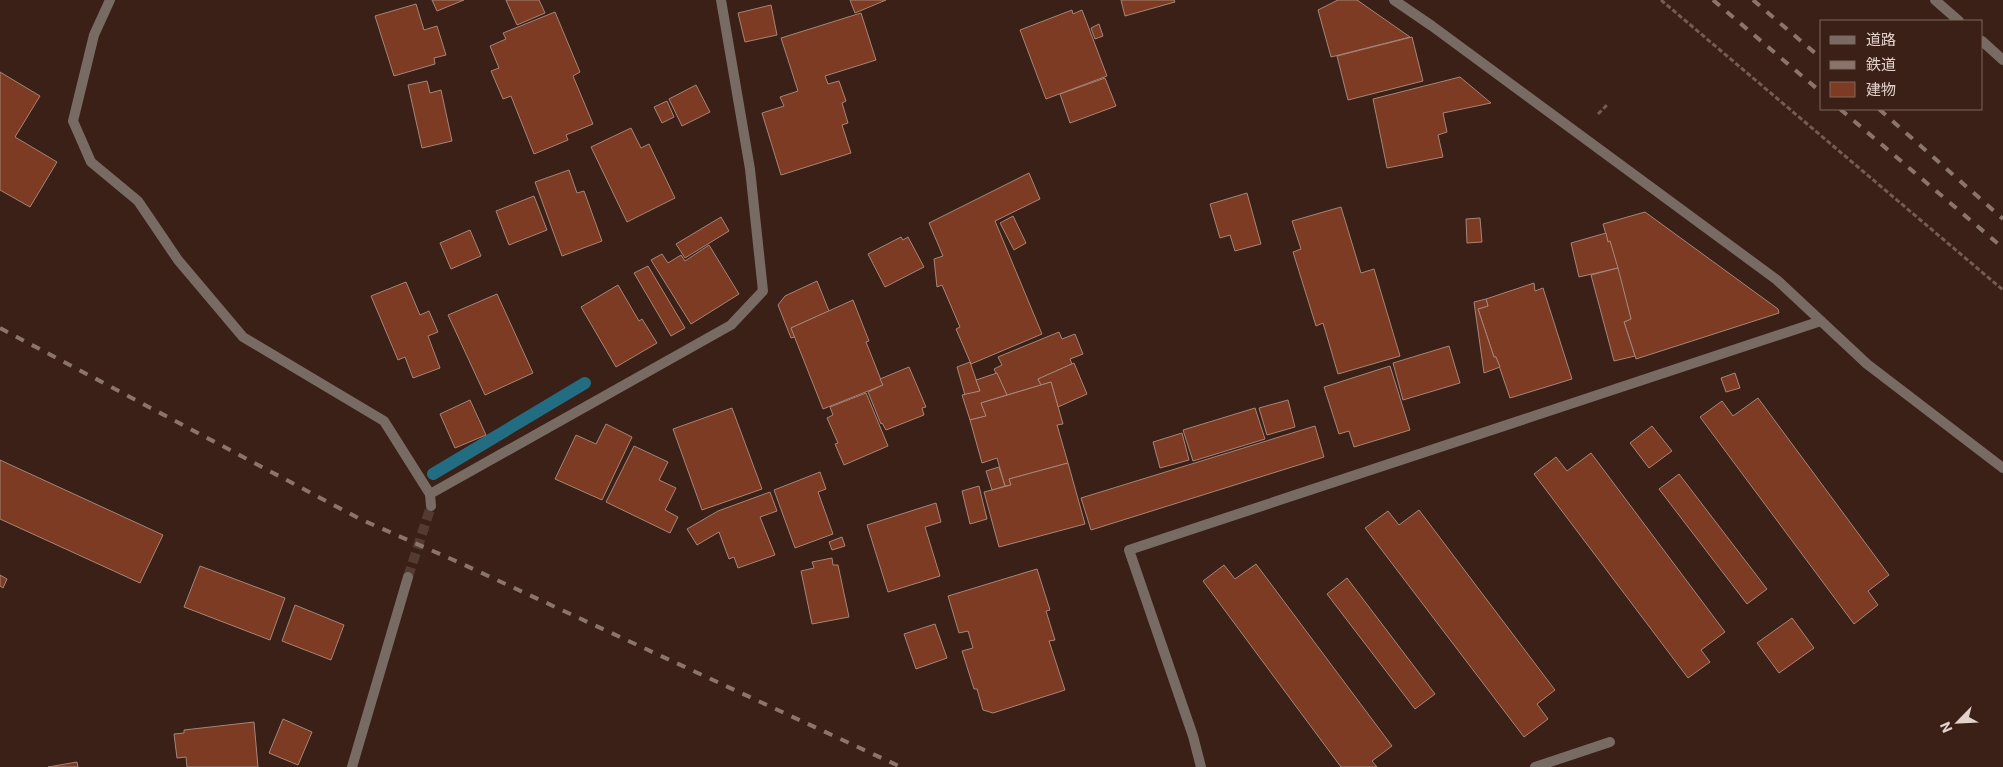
<svg xmlns="http://www.w3.org/2000/svg" width="2003" height="767" font-family="Roboto,'Noto Sans JP',sans-serif">
  <style>
    .lines { fill: none; stroke-linecap: round; stroke-linejoin: round }
    .stream { stroke: #236d83; stroke-width: 12 }
    .building { fill: #7c3b22; stroke: #a68579 }
    .street-tunnel { stroke: #533b32; stroke-width: 10; stroke-dasharray: 10 5; stroke-linecap: butt }
    .path { stroke: #745c54; stroke-width: 3; stroke-dasharray: 5 2.5; stroke-linecap: butt }
    .street { stroke: #786b64; stroke-width: 10 }
    .rail { stroke: #8a746c; stroke-width: 4; stroke-dasharray: 9 9; stroke-linecap: butt }
  </style>
  <rect width="100%" height="100%" fill="#3a2017"/>
  <g class="lines">
    <path class="stream" d="M433,474L585,383"/>
  </g>
  <g class="building">
    <path d="M432,0H464L437,11Z"/>
    <path d="M506,0H539L545,13L517,25Z"/>
    <path d="M850,0H886L855,13Z"/>
    <path d="M1121,0H1174L1175,2L1125,16Z"/>
    <path d="M1338,0H1357L1410,37L1331,57L1318,10Z"/>
    <path d="M416,4L424,30L437,26L446,55L434,58L435,64L394,76L375,16Z"/>
    <path d="M771,5L777,35L745,42L738,13Z"/>
    <path d="M1072,10L1073,14L1082,10L1107,76L1046,99L1020,30Z"/>
    <path d="M555,12L580,72L573,76L593,124L566,135L568,140L534,154L511,96L503,99L491,71L499,68L490,46L506,39L503,33Z"/>
    <path d="M861,13L876,60L825,76L828,84L839,81L846,101L842,103L848,123L842,125L851,153L781,175L762,113L784,106L780,97L798,91L781,38Z"/>
    <path d="M1099,24L1103,36L1095,39L1091,28Z"/>
    <path d="M1412,37L1423,81L1348,100L1337,56Z"/>
    <path d="M0,72L40,96L15,137L57,162L30,207L0,190Z"/>
    <path d="M1460,77L1491,103L1443,113L1447,132L1438,135L1443,157L1387,168L1373,99Z"/>
    <path d="M1105,78L1116,106L1070,123L1060,94Z"/>
    <path d="M427,81L430,93L441,90L452,141L422,148L408,85Z"/>
    <path d="M696,85L710,112L682,126L669,99Z"/>
    <path d="M667,101L674,117L662,123L654,107Z"/>
    <path d="M631,128L641,148L649,144L675,198L627,222L591,147Z"/>
    <path d="M569,170L577,193L584,191L602,241L562,256L535,182Z"/>
    <path d="M1029,173L1040,199L995,221L1042,334L971,364L956,329L960,327L942,285L937,287L934,259L943,256L929,223Z"/>
    <path d="M1247,193L1261,244L1235,251L1230,235L1220,238L1210,204Z"/>
    <path d="M534,196L547,230L509,245L496,211Z"/>
    <path d="M1341,207L1361,273L1374,269L1400,356L1338,374L1323,323L1316,326L1293,252L1301,249L1292,221Z"/>
    <path d="M1645,212L1778,309L1779,313L1636,359L1624,322L1631,319L1610,241L1608,242L1603,224Z"/>
    <path d="M1013,216L1026,243L1014,250L1000,223Z"/>
    <path d="M721,217L729,231L685,258L676,244Z"/>
    <path d="M1480,218L1482,242L1467,243L1466,219Z"/>
    <path d="M470,230L481,256L451,269L440,243Z"/>
    <path d="M1606,233L1608,242L1610,241L1618,268L1579,277L1571,243Z"/>
    <path d="M901,237L903,240L908,237L924,267L885,287L868,254Z"/>
    <path d="M709,245L739,294L691,324L651,260L662,254L668,263L681,255L685,261Z"/>
    <path d="M648,266L685,328L671,336L634,273Z"/>
    <path d="M1618,268L1631,319L1624,322L1635,356L1614,361L1591,275Z"/>
    <path d="M817,281L829,311L791,328L795,337L791,338L778,305L785,296Z"/>
    <path d="M406,282L420,315L429,311L438,332L428,336L440,368L413,378L405,357L398,360L371,296Z"/>
    <path d="M1534,283L1535,291L1543,288L1572,379L1510,398L1496,357H1494L1478,309L1488,306L1486,299Z"/>
    <path d="M618,285L639,321L642,319L657,343L616,367L581,307Z"/>
    <path d="M497,294L533,373L485,395L448,315Z"/>
    <path d="M1486,299L1488,306L1478,309L1494,357H1496L1500,367L1484,373L1474,302Z"/>
    <path d="M853,300L869,341L866,342L883,385L823,409L791,328Z"/>
    <path d="M1059,332L1062,339L1075,334L1083,354L1070,359L1072,364L1038,379L1041,385L1007,395L994,369L1002,365L998,357Z"/>
    <path d="M1449,346L1460,383L1403,400L1393,363Z"/>
    <path d="M970,362L980,391L965,395L957,367Z"/>
    <path d="M1074,363L1087,394L1058,407L1051,382L1041,385L1038,379Z"/>
    <path d="M1390,366L1410,430L1354,447L1349,431L1339,434L1324,387Z"/>
    <path d="M909,367L926,407L922,408L924,415L886,430L882,423L881,424L868,392L883,385L880,379Z"/>
    <path d="M997,373L1007,395L981,403L986,416L970,420L962,395L980,391L976,380Z"/>
    <path d="M1735,373L1740,388L1726,392L1721,378Z"/>
    <path d="M1051,382L1063,424L1057,425L1068,463L1009,479L1011,485L1005,486L997,458L982,463L970,420L986,416L981,403Z"/>
    <path d="M866,393L888,446L844,465L835,444L838,443L827,418L833,415L830,407Z"/>
    <path d="M1758,398L1889,575L1868,591L1878,605L1854,624L1700,417L1722,401L1733,416Z"/>
    <path d="M470,400L486,435L455,448L440,414Z"/>
    <path d="M1288,400L1295,427L1267,435L1259,408Z"/>
    <path d="M732,408L762,489L702,510L673,429Z"/>
    <path d="M1255,408L1265,439L1193,461L1183,430Z"/>
    <path d="M606,424L632,437L602,500L555,479L576,435L596,444Z"/>
    <path d="M1315,426L1324,457L1091,530L1081,498Z"/>
    <path d="M1652,426L1672,451L1649,468L1630,443Z"/>
    <path d="M1182,433L1189,460L1160,468L1153,442Z"/>
    <path d="M634,446L668,462L659,480L676,488L665,510L678,517L670,533L606,502Z"/>
    <path d="M1591,453L1725,632L1701,650L1710,662L1688,678L1534,474L1556,457L1567,471Z"/>
    <path d="M0,460L163,535L140,583L0,519Z"/>
    <path d="M1068,463L1085,524L999,547L984,492L1011,485L1009,479Z"/>
    <path d="M999,467L1005,486L992,490L986,471Z"/>
    <path d="M820,472L826,489L818,492L833,534L795,548L774,490Z"/>
    <path d="M1679,474L1767,589L1747,604L1659,489Z"/>
    <path d="M979,486L987,519L970,524L962,491Z"/>
    <path d="M770,492L777,511L760,517L775,555L738,568L734,557L729,559L719,532L697,545L687,529L718,511Z"/>
    <path d="M936,503L941,522L925,527L940,576L888,592L867,525Z"/>
    <path d="M1419,510L1555,690L1537,704L1548,719L1524,737L1365,528L1388,511L1399,525Z"/>
    <path d="M842,537L845,546L832,550L829,542Z"/>
    <path d="M832,558L833,565H838L849,617L812,624L801,571L814,568L812,562Z"/>
    <path d="M1256,564L1392,746L1372,761L1377,767H1341L1203,581L1224,565L1235,579Z"/>
    <path d="M200,566L285,598L270,640L184,607Z"/>
    <path d="M1037,569L1050,610L1046,611L1055,640L1049,641L1065,690L993,713L983,710L977,689H974L962,651L973,648L968,631L959,633L948,596Z"/>
    <path d="M0,575L7,579L3,588L0,586Z"/>
    <path d="M1347,578L1435,694L1415,709L1327,594Z"/>
    <path d="M295,605L344,625L331,660L282,641Z"/>
    <path d="M1792,618L1814,648L1779,673L1757,643Z"/>
    <path d="M935,624L947,658L916,669L904,634Z"/>
    <path d="M283,719L312,732L298,765L269,753Z"/>
    <path d="M254,722L258,767H187L186,757L177,758L174,734L184,733V730Z"/>
    <path d="M77,762L78,767H48Z"/>
  </g>
  <g class="lines">
    <path class="street-tunnel" d="M408,577L431,506"/>
    <g class="path">
      <path d="M1661,0L2003,290"/>
      <path d="M1598,114L1608,104"/>
    </g>
    <g class="street">
      <path d="M110,0L94,35L73,121L91,162L138,201L178,260L243,337L384,421L430,494"/>
      <path d="M1394,0L1432,26L1777,280L1867,364L2003,468"/>
      <path d="M1935,0L1959,21"/>
      <path d="M1982,41L2003,60"/>
      <path d="M431,506L430,494L731,325L763,291L750,169L721,0"/>
      <path d="M352,767L408,577"/>
      <path d="M1201,767L1193,736L1129,550L1821,321"/>
      <path d="M1535,767L1610,742"/>
    </g>
    <g class="rail">
      <path d="M1713,0L1822,93"/>
      <path d="M1753,0L1822,59"/>
      <path d="M1840,109L2003,248"/>
      <path d="M1879,109L2003,219"/>
      <path d="M0,328L360,519L458,562L901,767"/>
    </g>
  </g>
  <rect x="1820" y="20" width="162" height="90" fill="#3a2017" stroke="#7e675f"/>
  <rect x="1830" y="36" width="25" height="8" fill="#786b64" stroke="#7e675f"/>
  <text x="1866" y="45" font-size="15" fill="#e3d1cb">道路</text>
  <rect x="1830" y="61" width="25" height="8" fill="#8a746c" stroke="#7e675f"/>
  <text x="1866" y="70" font-size="15" fill="#e3d1cb">鉄道</text>
  <rect x="1830" y="82" width="25" height="15" fill="#7c3b22" stroke="#7e675f"/>
  <text x="1866" y="95" font-size="15" fill="#e3d1cb">建物</text>
  <g transform="translate(1958 722) rotate(246)" stroke="#3a2017" stroke-width="4" paint-order="stroke">
  <path d="M0-4L9 19L0 12L-9 19Z" fill="#e3d1cb"/>
  <text y="-8" font-size="14" font-weight="bold" text-anchor="middle" fill="#e3d1cb">N</text>
  </g>
</svg>
